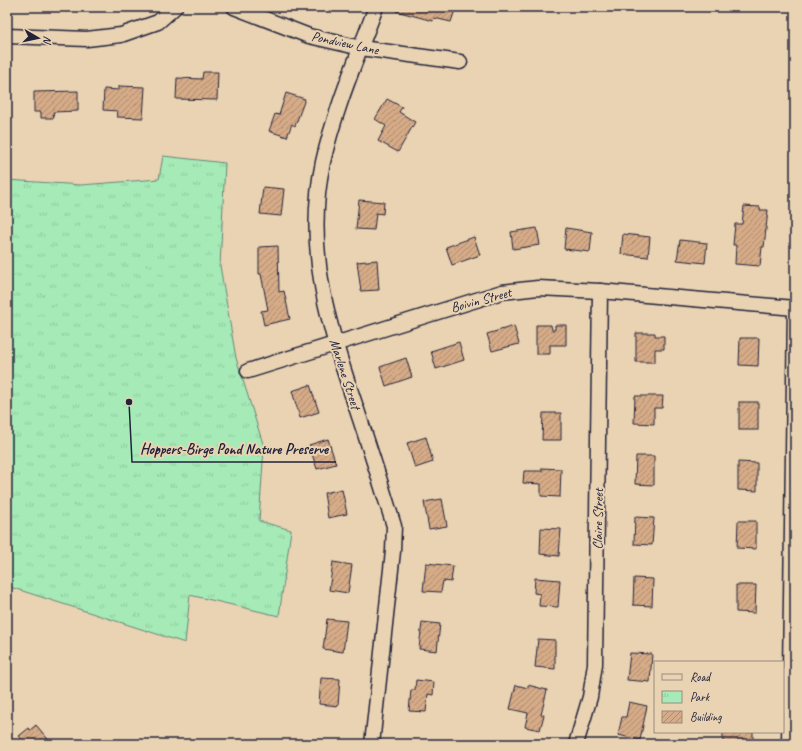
<svg xmlns="http://www.w3.org/2000/svg" width="802" height="751" font-family="Caveat,sans-serif">
  <style>
    .park { fill: url(#park-tufts); stroke: #648679 }
    .building { fill: url(#building-hatch); stroke: #22223b }
    .lines { fill: none; stroke-linecap: round; stroke-linejoin: round }
    .minor-casing { stroke: #22223b; stroke-width: 17 }
    .minor { stroke: #e9d3b2; stroke-width: 14 }
    .labels { text-anchor: middle; dominant-baseline: central; stroke-width: 4; stroke-linejoin: round; paint-order: stroke }
    .street-label { font-size: 14px; fill: #22223b; stroke: #e9d3b2 }
    .leader { fill: none; stroke: #22223b; stroke-width: 1.5 }
    .callout-dot { fill: #22223b; stroke: #e9d3b2; stroke-width: 1.5 }
    .callout-label { font-size: 15px; text-anchor: middle; font-weight: bold; fill: #22223b; stroke: #e9d3b2; stroke-width: 4; stroke-linejoin: round; paint-order: stroke }
  </style>
  <defs>
    <pattern id="park-tufts" width="24" height="20" patternUnits="userSpaceOnUse"><rect width="24" height="20" fill="#a6ebb7"/><path d="M3 7l-1-3M5 7V3M7 7l1-3M15 17l-1-3M17 17v-4M19 17l1-3" fill="none" stroke="#8fc99e"/></pattern>
    <pattern id="building-hatch" width="6" height="6" patternUnits="userSpaceOnUse"><rect width="6" height="6" fill="#d6ab87"/><path d="M-1 1l2-2M0 6l6-6M5 7l2-2" fill="none" stroke="#ad8b70"/></pattern>
  </defs>
  <rect width="100%" height="100%" fill="#e9d3b2"/>
  <filter id="ink" filterUnits="userSpaceOnUse"><feTurbulence type="fractalNoise" baseFrequency=".025" numOctaves="2"/><feDisplacementMap in="SourceGraphic" scale="8" xChannelSelector="R" yChannelSelector="G"/><feConvolveMatrix kernelMatrix="1 2 1 2 8 2 1 2 1" color-interpolation-filters="sRGB"/></filter>
  <g filter="url(#ink)">
    <path class="park" d="M163,156L225,163L220,266L236,358L264,447L259,521L291,530L279,616L190,595L185,643L7,586V180L81,185L159,179Z"/>
    <g class="building">
      <path d="M396,7H456L451,22L434,18L433,21L396,11Z"/>
      <path d="M203,72H218L217,100L176,99L177,78L202,79Z"/>
      <path d="M119,86L145,87L143,118L117,117L118,111L103,110L104,89L119,90Z"/>
      <path d="M78,91V111L53,112L54,118H41V112H34V92Z"/>
      <path d="M286,93L305,99L295,126L292,124L287,137L269,131L275,114L279,115Z"/>
      <path d="M387,99L402,107L399,112L415,122L398,152L378,141L386,126L375,119Z"/>
      <path d="M263,187L284,189L281,216L260,214Z"/>
      <path d="M359,200L384,202L383,214L376,213L374,230L356,229Z"/>
      <path d="M744,206L760,207V210H768L764,247H762L760,266L735,264L736,245H733L735,224H742Z"/>
      <path d="M537,228L540,245L513,249L511,232Z"/>
      <path d="M566,228L592,232L590,252L564,249Z"/>
      <path d="M623,234L650,237L648,257L621,254Z"/>
      <path d="M474,237L480,255L452,265L446,247Z"/>
      <path d="M680,240L707,243L705,263L677,260Z"/>
      <path d="M278,246L279,292L284,291L290,319L264,325L261,311L268,310L261,274H259V247Z"/>
      <path d="M377,260L379,290L361,291L357,262Z"/>
      <path d="M536,325H551L552,330H555V325H566V345H550V354H536Z"/>
      <path d="M514,326L519,344L492,351L487,334Z"/>
      <path d="M636,333H655V336H664V349H655V362H636Z"/>
      <path d="M740,338H759L758,366L739,365Z"/>
      <path d="M459,342L464,360L436,369L431,351Z"/>
      <path d="M406,358L412,377L386,386L380,367Z"/>
      <path d="M310,385L319,412L300,418L292,391Z"/>
      <path d="M635,396H663L662,408H654V424L634,423Z"/>
      <rect x="739" y="402" width="19" height="28"/>
      <path d="M543,413H561V440H542Z"/>
      <path d="M426,437L433,462L415,468L407,443Z"/>
      <path d="M328,439L336,464L317,469L309,445Z"/>
      <path d="M636,456H654V485L635,484Z"/>
      <path d="M738,462L757,463V491L738,490Z"/>
      <path d="M542,468L561,469L560,497L541,496V484L523,483L524,471H542Z"/>
      <path d="M342,489L347,514L328,518L324,493Z"/>
      <path d="M442,499L447,526L429,529L424,502Z"/>
      <path d="M635,517L654,518L652,545L634,544Z"/>
      <path d="M738,521H756V549L737,548Z"/>
      <path d="M541,528L561,529L559,556L540,554Z"/>
      <path d="M333,562L352,565L348,593L329,590Z"/>
      <path d="M426,563L453,566L451,582L443,581L441,592L423,591Z"/>
      <path d="M535,578L560,580L558,607L539,606L540,594L534,593Z"/>
      <path d="M634,578L653,579L652,606L633,605Z"/>
      <path d="M736,585H756L755,613L736,612Z"/>
      <path d="M327,619L347,621L343,652L323,649Z"/>
      <path d="M422,622L440,624L437,651L419,649Z"/>
      <path d="M538,639L555,640V669L535,667Z"/>
      <path d="M630,653L652,654L650,682L627,680Z"/>
      <path d="M321,678L340,679L338,706L319,704Z"/>
      <path d="M416,680L434,682L433,695L428,694L426,712L409,711L411,690H415Z"/>
      <path d="M516,685L528,688V685L547,690L541,715H544L540,730L525,727L528,713L510,709Z"/>
      <path d="M629,702L647,706L640,740L618,735L622,717H626Z"/>
      <path d="M36,725L52,744H26L19,736L29,728L30,730Z"/>
      <rect x="723" y="732" width="30" height="12"/>
    </g>
    <g class="lines">
      <defs>
        <g id="minor">
          <path d="M234,7L309,36L361,48L460,62"/>
          <path d="M7,36L87,39L121,35L158,22L175,7"/>
          <path d="M248,371L502,292L538,288L600,291L795,308"/>
          <path d="M372,744L393,551L394,526C382,487 370,449 357,410C329,327 304,251 323,162C335,109 357,58 376,7"/>
          <path d="M576,744L590,697L595,664L600,291"/>
          <path d="M789,744L795,308"/>
        </g>
      </defs>
      <use href="#minor" class="minor-casing"/>
      <use href="#minor" class="minor"/>
    </g>
  </g>
  <g class="labels">
    <g class="street-label">
      <text transform="translate(345 43) rotate(12)">Pondview Lane</text>
      <text transform="translate(481 300) rotate(-15)">Boivin Street</text>
      <text transform="translate(345 374) rotate(72)">Marlene Street</text>
      <text transform="translate(598 519) rotate(-89)">Claire Street</text>
    </g>
  </g>
  <path class="leader" d="M129 402L132 462H336"/>
  <circle class="callout-dot" cx="129" cy="402" r="4"/>
  <g class="callout-label">
    <text x="234" y="454">Hoppers-Birge Pond Nature Preserve</text>
  </g>
  <rect width="802" height="751" fill="none" stroke="#e9d3b2" stroke-width="24"/>
  <rect x="12" y="12" width="778" height="727" fill="none" stroke="#22223b" stroke-width="1.5" filter="url(#ink)"/>
  <rect x="654" y="661" width="130" height="72" fill="#e9d3b2" stroke="#998c82"/>
  <rect x="662" y="674" width="20" height="6" fill="#e9d3b2" stroke="#998c82"/>
  <text x="690" y="681" font-size="12" fill="#22223b">Road</text>
  <rect x="662" y="691" width="20" height="12" fill="url(#park-tufts)" stroke="#998c82"/>
  <text x="690" y="701" font-size="12" fill="#22223b">Park</text>
  <rect x="662" y="711" width="20" height="12" fill="url(#building-hatch)" stroke="#998c82"/>
  <text x="690" y="721" font-size="12" fill="#22223b">Building</text>
  <g transform="translate(38 38) rotate(99)" stroke="#e9d3b2" stroke-width="3" paint-order="stroke">
  <path d="M0-3L7 15L0 10L-7 15Z" fill="#22223b"/>
  <text y="-6" font-size="11" font-weight="bold" text-anchor="middle" fill="#22223b">N</text>
  </g>
</svg>
